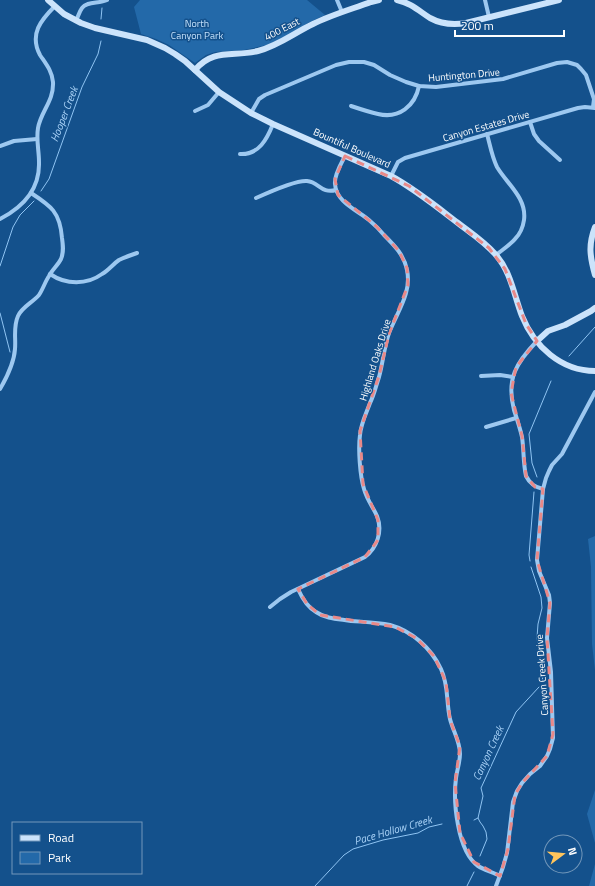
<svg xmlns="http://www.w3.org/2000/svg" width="595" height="886" font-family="'Titillium Web',sans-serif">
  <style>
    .green { fill: #2369a9 }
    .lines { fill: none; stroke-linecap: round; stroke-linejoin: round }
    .stream { stroke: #8fc4f3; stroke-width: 1 }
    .street { stroke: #9dc8f0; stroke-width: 4 }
    .secondary { stroke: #cbe3fb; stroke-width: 6 }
    .marked { fill: none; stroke: #e88989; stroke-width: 3; stroke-dasharray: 8 5; stroke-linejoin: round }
    .labels { text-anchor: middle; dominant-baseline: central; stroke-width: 3; stroke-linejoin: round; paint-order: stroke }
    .park-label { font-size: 10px; fill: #c4e1fb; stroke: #14518c }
    .street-label { font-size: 10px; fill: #fff; stroke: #14518c }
    .water-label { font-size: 11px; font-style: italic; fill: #a9d2f7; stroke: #14518c }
  </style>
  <rect width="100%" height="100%" fill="#14518c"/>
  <g class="green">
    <path d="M140,0H307L325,15L308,23L287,36L267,45L244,50L215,52L206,55L195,63L169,45L156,39L141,34L134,7Z"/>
    <path d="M595,536V670L592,644L591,567L588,539Z"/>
    <path d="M595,790V843L587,814Z"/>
    <path d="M595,864V886H589Z"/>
  </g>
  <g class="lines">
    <g class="stream">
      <path d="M101,19L102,8"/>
      <path d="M41,191L49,179L82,87L98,54L101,41"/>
      <path d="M0,266L13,227L20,215L34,201"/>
      <path d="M0,313L10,352"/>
      <path d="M569,356L595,327"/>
      <path d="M537,477L532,463L529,434L551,381"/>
      <path d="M530,561L529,555L534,492"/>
      <path d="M531,567L541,597L542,608L538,624L537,638L541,664"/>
      <path d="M542,681L543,676V671"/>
      <path d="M474,820L478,818"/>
      <path d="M480,856L487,839L486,832L483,826L480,822L478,818L483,796L481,788L516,712L539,687"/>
      <path d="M315,886L344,855L353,849L383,840L418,833L429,827L442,824"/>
      <path d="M467,886L474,872"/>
    </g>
    <g class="street">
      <path d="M337,0L342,12"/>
      <path d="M485,0L489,17"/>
      <path d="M76,21C78,17 79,12 82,8C87,1 99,4 107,0"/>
      <path d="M351,106C360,109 369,112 378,114C399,119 415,106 419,86"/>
      <path d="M195,111L208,105L219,92"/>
      <path d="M251,113L259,99L265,95L336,65L349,62H364L374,65L390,75L406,82L419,86L436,87L503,79L557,63L567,62L577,65L581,69L586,75L594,99L593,107"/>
      <path d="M530,122L534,134L539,141L560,160"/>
      <path d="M487,134C490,145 492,157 497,167C507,184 527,198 524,220C523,227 520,234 515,239C510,245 502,250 496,255"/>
      <path d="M0,146L14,141L37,139"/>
      <path d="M240,154C259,155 267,139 273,124"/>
      <path d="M391,176L398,162L405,158L578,108L585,107L595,108"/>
      <path d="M256,198C267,193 296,180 307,181C319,182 321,194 336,190"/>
      <path d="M0,219C23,207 40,190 39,162C39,150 36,140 38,128C41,111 54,101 53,82C52,71 46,64 40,55C29,34 41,20 55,6"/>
      <path d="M50,274C66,285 87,285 102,274C109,270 113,264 119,260C125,257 131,255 137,253"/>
      <path d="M537,341C516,363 506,379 514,410C517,419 520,428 522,437C524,450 523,463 526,476C530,484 535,487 543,489"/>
      <path d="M481,376L500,375L513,377"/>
      <path d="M0,389C7,377 14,363 15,349C16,338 13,327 18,316C22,307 32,303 39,295C43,289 45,282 49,276C52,270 58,265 61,259C64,252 63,245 62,238C60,212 51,206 31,193"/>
      <path d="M486,427L516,418"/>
      <path d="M298,589C302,598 307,607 316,612C326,619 339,619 351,621C364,622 377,622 390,625C412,631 431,648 441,669C449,686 446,702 450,719C453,731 460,741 460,754C460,762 457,770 456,778C453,801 457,851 478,866C484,870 493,872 500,876"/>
      <path d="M270,607L280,599L291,592L365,557C377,548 383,531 377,516C373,507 367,500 364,489C360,476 358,449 360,435C361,423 366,414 370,403C374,395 376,386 379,377C383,363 384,347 389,333C397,312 412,293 407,270C404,255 395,246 384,235C380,230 375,225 369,220C357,210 336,202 335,184C334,175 341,164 345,156"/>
      <path d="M496,886L503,867L507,853L513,802L517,791L522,783L530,774L540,766L547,756L550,749L553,738L551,672L547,638L550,603L549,595L539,571L537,560L543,489L546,478L549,471L552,465L562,454L595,392"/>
    </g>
    <g class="secondary">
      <path d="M48,0L64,14L81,23L95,28L147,40L165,48L175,54L185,61L219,92L251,113L273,124L391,176C415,189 437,207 458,223C471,233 485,242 496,255C511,272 514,295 522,316C534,346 561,371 595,371"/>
      <path d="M397,0C411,3 419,11 430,18C441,24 454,25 466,23L559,0"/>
      <path d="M195,70C213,48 233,57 258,51C278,46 294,33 313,24C331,15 352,9 371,2L379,0"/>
      <path d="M595,227C588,245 590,257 595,275"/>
      <path d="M537,341L548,331L565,325L591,311L595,308"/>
    </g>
  </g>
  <path class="marked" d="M345,156L409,186L489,248L505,269L526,324L537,341L516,367L511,393L522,436L526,476L535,487L543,489L537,560L550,603L547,638L553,734L547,756L522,783L515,795L508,849L500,876L474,862L460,833L455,783L460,746L450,720L446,682L434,656L416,638L395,627L320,615L307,604L298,589L365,557L378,540V520L363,484L360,431L379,376L389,334L408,285L407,268L399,251L376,226L338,195L335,179Z"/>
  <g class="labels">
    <g class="park-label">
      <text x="197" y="23">North<tspan x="197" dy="12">Canyon Park</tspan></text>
    </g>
    <g class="street-label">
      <text transform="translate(282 29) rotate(-27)">400 East</text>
      <text transform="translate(464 75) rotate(-5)">Huntington Drive</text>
      <text transform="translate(486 126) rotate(-16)">Canyon Estates Drive</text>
      <text transform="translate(352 148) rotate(24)">Bountiful Boulevard</text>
      <text transform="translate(375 360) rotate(-73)">Highland Oaks Drive</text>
      <text transform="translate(542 675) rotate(-94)">Canyon Creek Drive</text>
    </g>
    <g class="water-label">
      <text transform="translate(64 114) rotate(-69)">Hooper Creek</text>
      <text transform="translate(488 753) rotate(-65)">Canyon Creek</text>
      <text transform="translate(393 830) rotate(-16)">Pace Hollow Creek</text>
    </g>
  </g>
  <rect x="12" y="822" width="130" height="52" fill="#14518c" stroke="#7297ba"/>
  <rect x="20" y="835" width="20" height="6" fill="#cbe3fb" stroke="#7297ba"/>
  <text x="48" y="842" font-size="12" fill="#ffffff">Road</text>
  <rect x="20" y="852" width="20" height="12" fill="#2369a9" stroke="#7297ba"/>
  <text x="48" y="862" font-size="12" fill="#ffffff">Park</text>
  <g transform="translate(563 854) rotate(74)"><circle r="19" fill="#14518c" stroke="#7297ba"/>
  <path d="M0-3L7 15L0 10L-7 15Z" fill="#ffc55c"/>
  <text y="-6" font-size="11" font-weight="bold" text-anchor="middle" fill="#ffffff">N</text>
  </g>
  <path d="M455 30v6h109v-6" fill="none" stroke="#ffffff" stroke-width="2"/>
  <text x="461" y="30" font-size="12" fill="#ffffff" stroke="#14518c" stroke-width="3" paint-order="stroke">200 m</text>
</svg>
